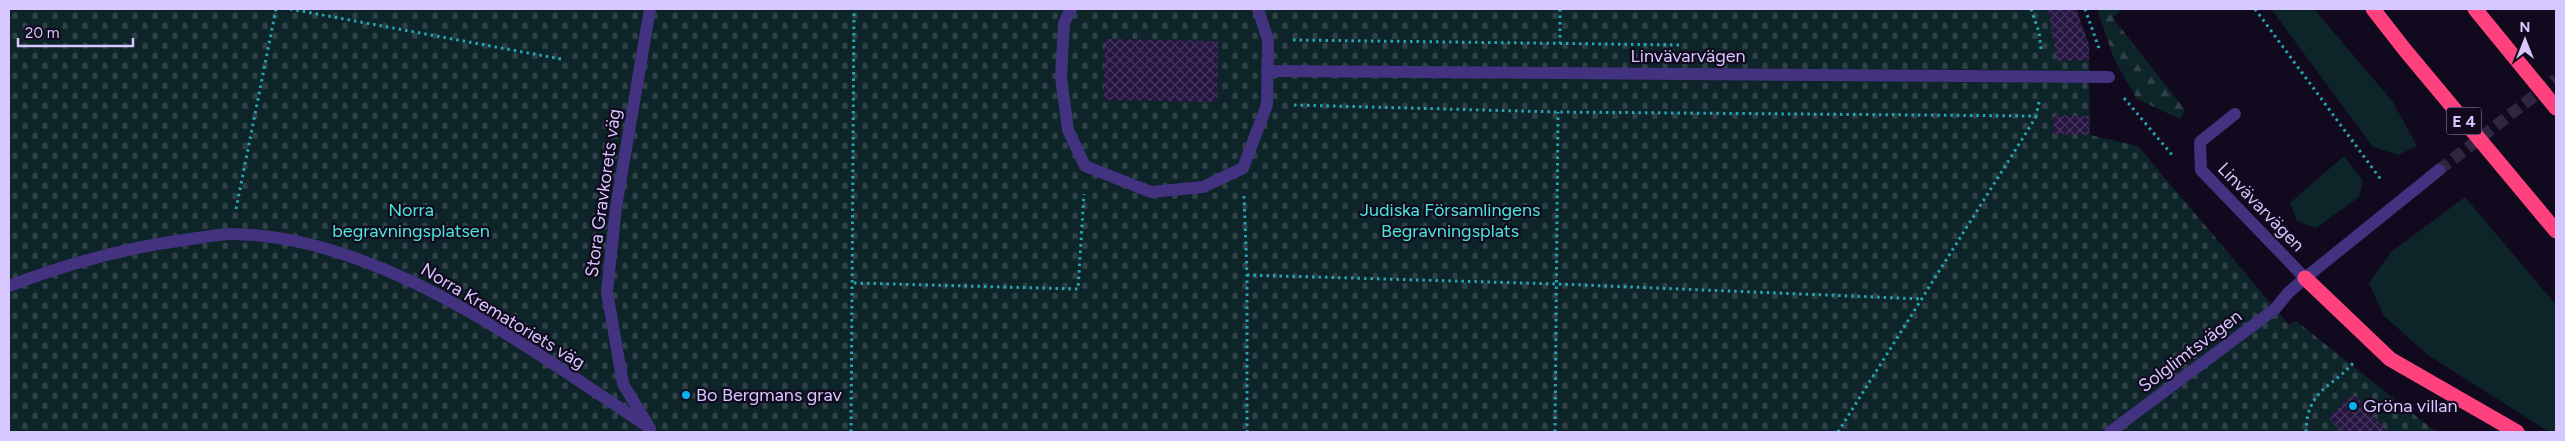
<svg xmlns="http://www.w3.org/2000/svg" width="2565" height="441" font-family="Figtree,sans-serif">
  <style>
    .green { fill: #0d2428 }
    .forest { fill: url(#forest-firs) }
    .cemetery { fill: url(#cemetery-stones) }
    .building { fill: url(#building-cross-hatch) }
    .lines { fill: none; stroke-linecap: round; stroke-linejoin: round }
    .minor-tunnel { stroke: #2f2640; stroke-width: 12; stroke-dasharray: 12 6; stroke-linecap: butt }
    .path { stroke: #24a6b5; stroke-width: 3; stroke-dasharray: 2.5 4; stroke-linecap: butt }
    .minor { stroke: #423280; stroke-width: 12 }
    .highway { stroke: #ff427d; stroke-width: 15 }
    .poi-dot { fill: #00b2f2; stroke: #110a1e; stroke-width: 2 }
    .labels { text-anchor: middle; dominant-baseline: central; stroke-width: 4.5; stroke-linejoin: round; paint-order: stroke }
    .shield { fill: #110a1e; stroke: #9c8ebc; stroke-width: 1 }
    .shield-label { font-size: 16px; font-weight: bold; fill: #d7c7ff }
    .street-label { font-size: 18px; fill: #d7c7ff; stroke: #110a1e }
    .park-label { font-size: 18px; fill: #4ce6d9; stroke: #110a1e }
    .poi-label { font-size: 18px; fill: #d7c7ff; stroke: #110a1e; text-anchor: start }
  </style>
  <defs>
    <pattern id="forest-firs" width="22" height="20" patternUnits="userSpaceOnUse" patternTransform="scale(1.25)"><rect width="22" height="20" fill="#0d2428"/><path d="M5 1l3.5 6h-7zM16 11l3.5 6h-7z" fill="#304248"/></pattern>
    <pattern id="cemetery-stones" width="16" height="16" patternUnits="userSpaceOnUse" patternTransform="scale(1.25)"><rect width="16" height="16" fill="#0d2428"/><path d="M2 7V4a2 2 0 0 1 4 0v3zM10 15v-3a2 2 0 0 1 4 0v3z" fill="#304248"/></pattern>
    <pattern id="building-cross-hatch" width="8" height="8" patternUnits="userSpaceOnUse" patternTransform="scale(1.25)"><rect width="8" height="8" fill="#251540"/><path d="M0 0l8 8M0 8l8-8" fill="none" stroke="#44365d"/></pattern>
  </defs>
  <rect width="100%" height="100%" fill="#110a1e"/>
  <g class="green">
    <path d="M2271,9H2314L2393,102L2417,146L2398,155L2373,147Z"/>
    <path d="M2344,156L2363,181L2359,197L2316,228L2297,221L2290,203Z"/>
    <path d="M2465,197L2556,305V432H2549L2428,355L2384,316L2369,283L2391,252Z"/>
  </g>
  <path class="forest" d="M2097,9H2122L2113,18L2185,110L2180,119L2137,99L2114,59Z"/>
  <path class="cemetery" d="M9,9H2076L2089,45L2090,135L2138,146L2289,325L2296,321L2436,432H9Z"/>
  <g class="building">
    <path d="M2048,9H2076L2089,45V60L2057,61Z"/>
    <path d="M1105,39L1218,41L1217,102L1104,100Z"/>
    <path d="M2054,115L2089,116V135L2053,134Z"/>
    <path d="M2354,394L2388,432H2341L2328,417Z"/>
  </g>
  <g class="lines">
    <path class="minor-tunnel" d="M2439,170L2556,79"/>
    <g class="path">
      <path d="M290,9L561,59"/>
      <path d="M1560,9V43"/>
      <path d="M2031,9L2039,32L2041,49"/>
      <path d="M2085,9L2100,51"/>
      <path d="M2255,9L2382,181"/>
      <path d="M1293,40L1682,45"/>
      <path d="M2124,98L2173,156"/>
      <path d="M1294,105L1558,112L2036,116L2039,102"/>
      <path d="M1244,196L1247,275V432"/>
      <path d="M236,209L276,9"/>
      <path d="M1247,275L1558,284L1923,299"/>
      <path d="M854,283L1078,289L1084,194"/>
      <path d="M851,432L854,9"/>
      <path d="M1555,432L1558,112"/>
      <path d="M1838,432L2036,117"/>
      <path d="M2306,432C2307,389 2331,389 2354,362"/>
    </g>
    <g class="minor">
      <path d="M1071,9L1064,23L1061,77L1068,130L1085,166L1151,192L1203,187L1243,168L1267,105L1268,40L1258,9"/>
      <path d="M1267,71L2109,77"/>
      <path d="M2235,114L2200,142L2201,170L2305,278"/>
      <path d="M9,286C69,263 127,247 191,239C204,237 219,234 232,234C382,236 529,349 650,428"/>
      <path d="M648,425L623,384L607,292L616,207L650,9"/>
      <path d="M2110,432L2275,309L2288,293L2305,278L2439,170"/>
    </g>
    <g class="highway">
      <path d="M2373,9L2405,50L2556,231"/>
      <path d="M2475,9L2556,108"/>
      <path d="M2305,278L2390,359L2517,432"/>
    </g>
  </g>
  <g class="poi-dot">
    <circle cx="686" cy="395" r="5"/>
    <circle cx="2353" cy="406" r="5"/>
  </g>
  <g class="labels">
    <rect class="shield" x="2446.5" y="107.5" width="35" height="27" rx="4"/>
    <g class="shield-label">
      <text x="2464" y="121">E 4</text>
    </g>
    <g class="street-label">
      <text x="1688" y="56">Linvävarvägen</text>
      <text transform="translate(603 193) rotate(-82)">Stora Gravkorets väg</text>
      <text transform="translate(2261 207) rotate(46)">Linvävarvägen</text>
      <text transform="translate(503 316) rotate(31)">Norra Krematoriets väg</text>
      <text transform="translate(2190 351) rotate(-37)">Solglimtsvägen</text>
    </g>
    <g class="park-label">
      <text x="411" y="210">Norra<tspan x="411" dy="21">begravningsplatsen</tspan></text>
      <text x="1450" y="210">Judiska Församlingens<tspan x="1450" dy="21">Begravningsplats</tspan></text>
    </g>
    <g class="poi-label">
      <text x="696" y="395">Bo Bergmans grav</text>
      <text x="2363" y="406">Gröna villan</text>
    </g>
  </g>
  <rect width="2565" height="441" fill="none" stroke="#d7c7ff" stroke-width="20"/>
  <g transform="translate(2525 40)" stroke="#110a1e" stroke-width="4" paint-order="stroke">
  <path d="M0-4L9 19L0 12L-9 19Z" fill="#d7c7ff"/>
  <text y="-8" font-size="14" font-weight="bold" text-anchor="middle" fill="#d7c7ff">N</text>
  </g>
  <path d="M18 38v8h115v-8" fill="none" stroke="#d7c7ff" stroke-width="2.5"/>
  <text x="25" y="38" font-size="15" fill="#d7c7ff" stroke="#110a1e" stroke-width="4" paint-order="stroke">20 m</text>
</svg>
